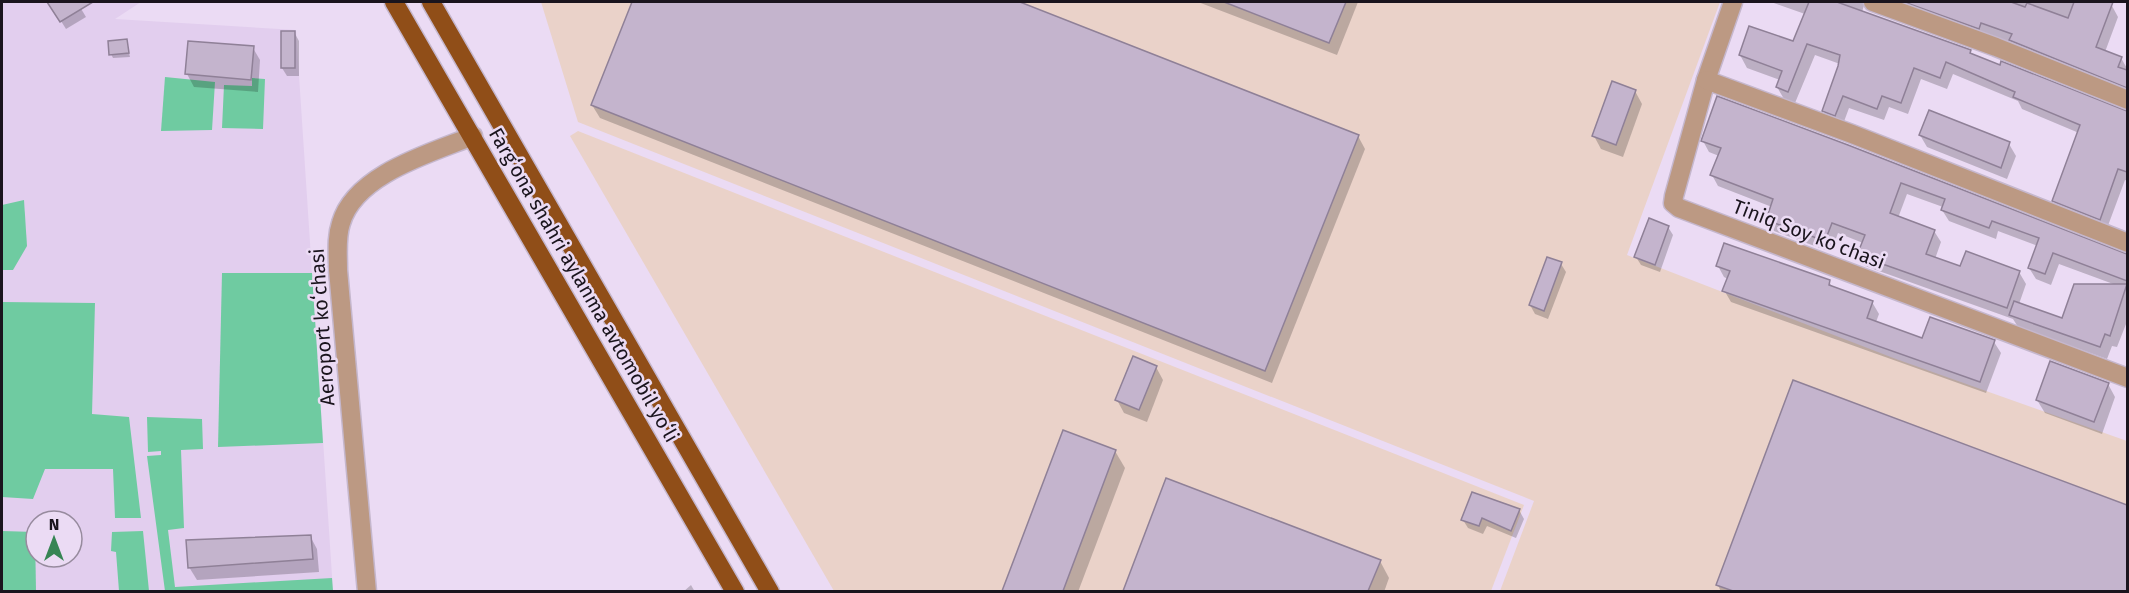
<svg xmlns="http://www.w3.org/2000/svg" width="2129" height="593" font-family="'Fira Sans',sans-serif">
  <style>
    .built { fill: #e2ceee; fill-rule: evenodd }
    .industrial { fill: #ead2c9 }
    .green { fill: #6fcba1 }
    .shadow { fill: #0003; fill-rule: evenodd }
    .building { fill: #c4b4cd; stroke: #8f8097; stroke-width: 1.5 }
    .lines { fill: none; stroke-linecap: round; stroke-linejoin: round }
    .minor-casing { stroke: #c5b7cd; stroke-width: 21 }
    .trunk-casing { stroke: #c5b7cd; stroke-width: 21 }
    .minor { stroke: #bc9983; stroke-width: 18 }
    .trunk { stroke: #904e18; stroke-width: 18 }
    .labels { text-anchor: middle; dominant-baseline: central; stroke-width: 5; stroke-linejoin: round; paint-order: stroke }
    .street-label { font-size: 20px; fill: #1a141d; stroke: #ebdbf4 }
  </style>
  <rect width="100%" height="100%" fill="#ebdbf4"/>
  <path class="built" d="M2,2H141L115,19L296,30L333,591H2ZM36,521H72V557H36Z"/>
  <g class="industrial">
    <path d="M541,2H1720L1627,255L1896,359L2127,441V591H1500L1534,501L578,122Z"/>
    <path d="M578,131L1524,505L1491,591H834L570,136Z"/>
  </g>
  <g class="green">
    <path d="M165,77L215,82L212,130L161,131Z"/>
    <path d="M252,78L265,79L263,129L222,128L224,85L252,86Z"/>
    <path d="M24,200L27,246L13,270H2V205Z"/>
    <path d="M222,273H312L323,443L218,447Z"/>
    <path d="M2,302L95,303L92,414L129,417L141,518H115L113,469H45L33,499L2,497Z"/>
    <path d="M147,417L202,419L203,449L181,450L184,528L168,530L175,587L332,578L333,591H165L147,456L161,455V451L148,452Z"/>
    <path d="M2,531L35,532L36,591H2Z"/>
    <path d="M143,531L149,591H119L116,552L111,551L112,532Z"/>
  </g>
  <g class="shadow">
    <path d="M49,2H77L86,17L66,29Z"/>
    <path d="M634,2H1015L1358,136L1365,149L1272,383L600,118L592,105Z"/>
    <path d="M1198,2H1358L1337,55Z"/>
    <path d="M1771,2H1865L1862,12L1970,51L1973,56L2001,67L2002,63L2128,112V181L2125,180L2106,231L2061,213L2054,201L2079,133L2022,109L2018,101L1953,74L1947,89L1921,79L1908,114L1889,107L1884,120L1849,108L1842,127L1831,123L1824,111L1840,64L1815,55L1795,103L1784,99L1777,87L1780,80L1747,68L1740,55L1794,43L1805,14Z"/>
    <path d="M1900,2H2105L2111,4L2118,17L2105,52L2121,58L2128,70V96L2018,52L2013,43L1988,34L1986,40L1905,11Z"/>
    <path d="M294,32L299,41V76H287L282,68Z"/>
    <path d="M126,40L130,57L113,58L111,54Z"/>
    <path d="M253,48L260,60L258,92L194,87L187,74Z"/>
    <path d="M1635,91L1642,104L1623,157L1601,149L1594,136Z"/>
    <path d="M1718,98L2128,255V319L2117,347L2112,346L2107,359L2018,327L2013,319L1865,266L1859,255L1863,243L1838,233L1831,252L1774,231L1767,219L1772,207L1718,186L1712,175L1719,156L1709,152L1703,141ZM1907,194L1943,207L1942,210L1949,221L1996,239L1998,231L2038,246L2029,268L2036,279L2051,285L2059,264L2116,285L2063,320L2019,304L2026,284L2019,272L1961,268L1935,259L1941,242L1934,231L1898,218Z"/>
    <path d="M1920,135L2009,144L2016,156L2007,179L1927,147Z"/>
    <path d="M1668,227L1673,235L1660,272L1641,265L1636,257Z"/>
    <path d="M1561,264L1566,272L1548,319L1535,314L1530,305Z"/>
    <path d="M1718,266L1829,282L1833,288L1872,302L1879,314L1876,322L1923,340L1994,342L2001,353L1986,393L1731,302L1724,290L1728,279L1724,277Z"/>
    <path d="M1156,367L1163,380L1147,422L1124,413L1117,400Z"/>
    <path d="M1794,382L2128,506V592H1721L1718,585Z"/>
    <path d="M2108,384L2115,397L2102,434L2045,413L2037,400Z"/>
    <path d="M1064,432L1115,451L1125,468L1078,592H1003Z"/>
    <path d="M1167,480L1380,561L1389,578L1384,592H1124Z"/>
    <path d="M1519,510L1524,519L1516,538L1487,526L1483,534L1468,528L1463,520Z"/>
    <path d="M310,536L317,549L319,572L197,580L189,567Z"/>
    <path d="M691,585L695,592H683Z"/>
  </g>
  <g class="building">
    <path d="M47,2H93L60,22Z"/>
    <path d="M632,2H1020L1359,135L1265,371L591,105Z"/>
    <path d="M1224,2H1346L1329,43Z"/>
    <path d="M1809,2H1837L1971,50L1970,53L2000,65L2001,61L2127,111V172L2118,169L2100,220L2052,201L2080,125L2013,97L2015,92L1946,62L1940,78L1914,68L1901,103L1882,96L1877,109L1843,96L1835,116L1822,111L1838,66L1840,55L1807,44L1788,92L1776,87L1782,71L1739,55L1749,26L1793,41Z"/>
    <path d="M1904,2H2011L2025,7L2027,3L2068,18L2074,2H2113L2096,47L2122,57L2118,67L2127,70V88L2009,40L2012,34L1981,23L1979,29Z"/>
    <rect x="281" y="31" width="14" height="37"/>
    <path d="M127,39L129,53L109,55L108,41Z"/>
    <path d="M188,41L254,46L251,80L185,74Z"/>
    <path d="M1612,81L1636,90L1616,145L1592,136Z"/>
    <path d="M1717,96L1848,145L2127,254V281L2053,253L2045,274L2028,268L2039,238L1992,221L1989,228L1941,210L1945,199L1901,183L1890,213L1935,230L1926,254L1960,266L1966,251L2020,271L2007,308L1857,255L1865,235L1832,223L1825,241L1766,220L1773,199L1710,175L1721,148L1701,141Z"/>
    <path d="M1929,110L2010,142L2001,168L1919,135Z"/>
    <path d="M1649,218L1669,226L1655,265L1634,257Z"/>
    <path d="M1724,243L1830,280L1829,285L1873,301L1867,318L1922,338L1930,317L1995,340L1980,382L1722,291L1730,271L1716,266Z"/>
    <path d="M1547,257L1562,262L1544,311L1529,305Z"/>
    <path d="M2074,284H2127L2110,336L2105,334L2100,347L2009,315L2014,301L2062,318Z"/>
    <path d="M1133,356L1157,366L1139,410L1115,400Z"/>
    <path d="M2050,361L2109,383L2094,422L2036,400Z"/>
    <path d="M1793,380L2127,505V591H1733L1716,585Z"/>
    <path d="M1063,430L1116,450L1063,591H1002Z"/>
    <path d="M1166,478L1381,560L1368,591H1123Z"/>
    <path d="M1472,492L1520,509L1511,531L1482,518L1479,526L1461,520Z"/>
    <path d="M311,535L313,559L188,568L186,540Z"/>
  </g>
  <g class="lines">
    <defs>
      <g id="minor">
        <path d="M1733,2L1706,80L1674,196L1673,203L1679,208L2128,378"/>
        <path d="M1873,2L1996,47L2128,100"/>
        <path d="M1706,80L1852,134L2128,243"/>
        <path d="M367,592L338,270C338,254 336,238 341,223C355,174 431,153 473,136"/>
      </g>
      <g id="trunk">
        <path d="M394,2L735,592"/>
        <path d="M431,2L770,592"/>
      </g>
    </defs>
    <use href="#minor" class="minor-casing"/>
    <use href="#trunk" class="trunk-casing"/>
    <use href="#minor" class="minor"/>
    <use href="#trunk" class="trunk"/>
  </g>
  <g class="labels">
    <g class="street-label">
      <text transform="translate(1809 234) rotate(21)">Tiniq Soy koʻchasi</text>
      <text transform="translate(584 285) rotate(60)">Fargʻona shahri aylanma avtomobil yoʻli</text>
      <text transform="translate(322 327) rotate(-94)">Aeroport koʻchasi</text>
    </g>
  </g>
  <rect width="2129" height="593" fill="none" stroke="#1a141d" stroke-width="6"/>
  <g transform="translate(54 539)"><circle r="28" fill="#ebdbf4" stroke="#978b9e" stroke-width="1.5"/>
  <path d="M0-4.5L10 22L0 15L-10 22Z" fill="#378554"/>
  <text y="-9" font-size="16" font-weight="bold" text-anchor="middle" fill="#1a141d">N</text>
  </g>
</svg>
